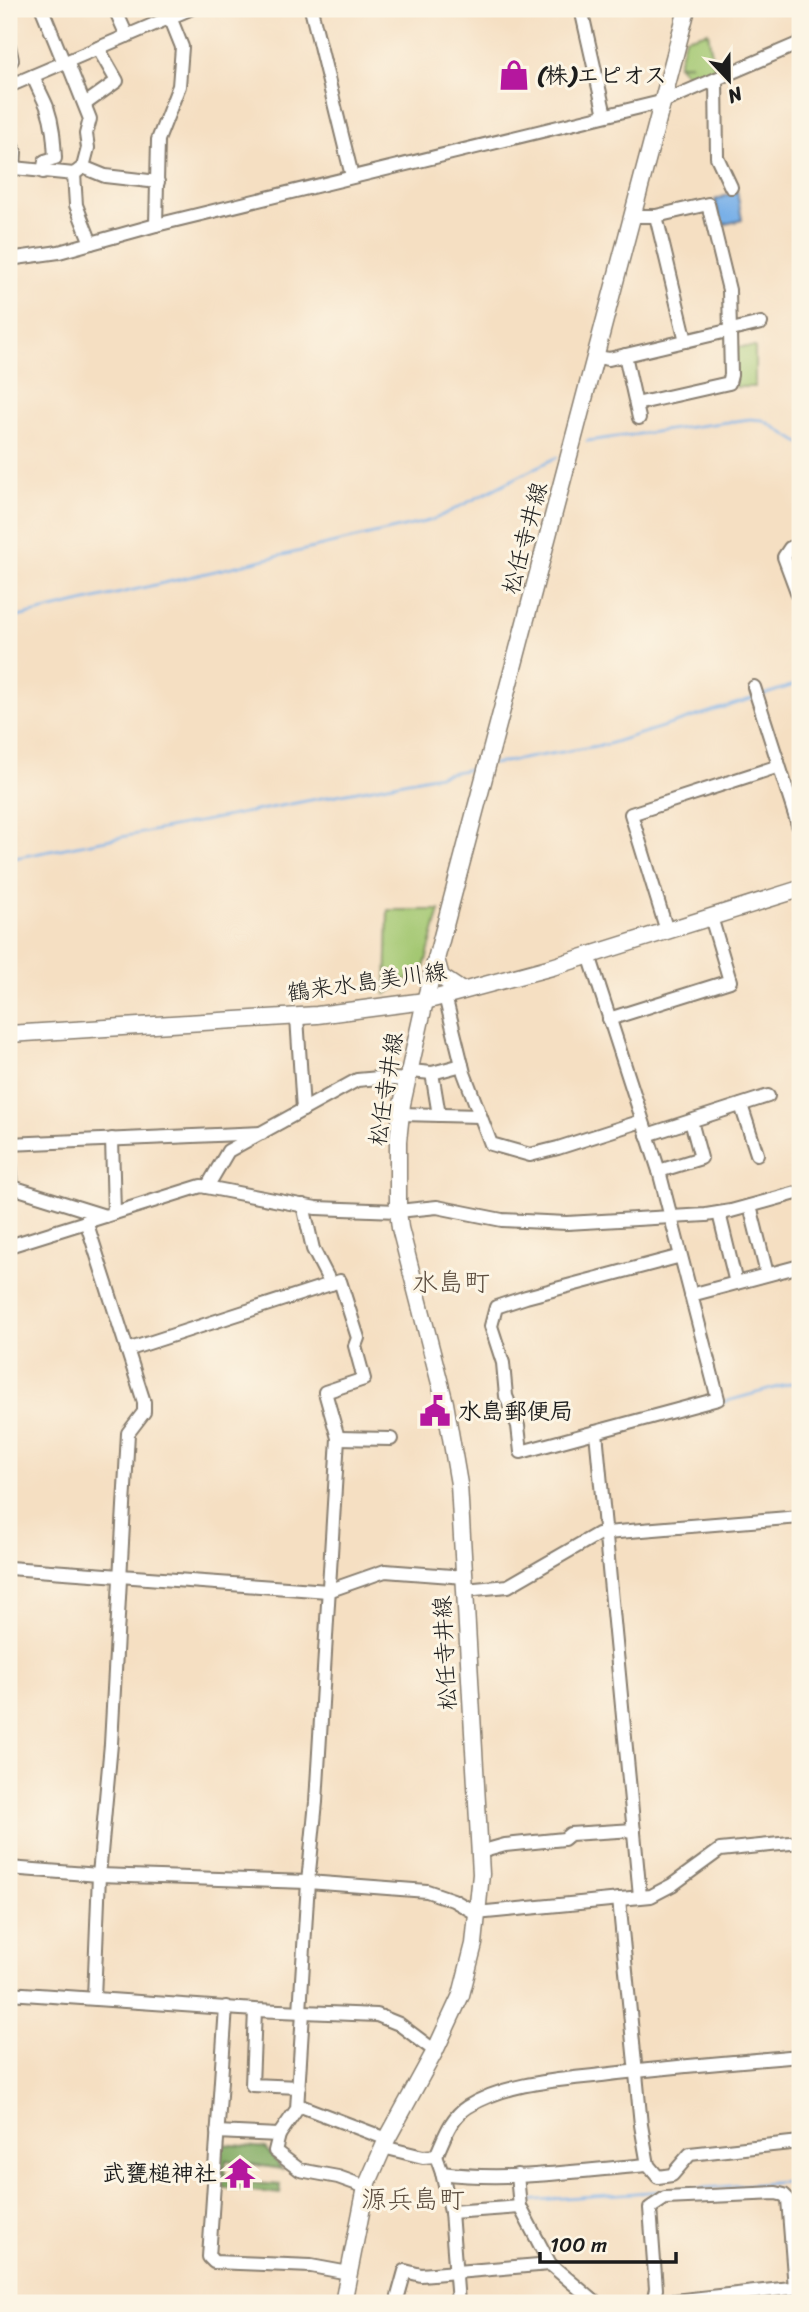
<svg xmlns="http://www.w3.org/2000/svg" width="809" height="2312" font-family="Sriracha,'Klee One',sans-serif">
  <style>
    .green { fill: #a3c771; stroke: #607246; stroke-width: 2 }
    .forest { fill: #82ac63; stroke: #4f6440; stroke-width: 2 }
    .water { fill: #79b0e8; stroke: #4a6682; stroke-width: 2 }
    .lines { fill: none; stroke-linecap: round; stroke-linejoin: round }
    .stream { stroke: #79b0e8; stroke-width: 2.5 }
    .minor-casing { stroke: #887e6f; stroke-width: 16 }
    .major-casing { stroke: #887e6f; stroke-width: 19 }
    .minor { stroke: #fff; stroke-width: 12 }
    .major { stroke: #fff; stroke-width: 16 }
    .labels { text-anchor: middle; dominant-baseline: central; stroke-width: 6; stroke-linejoin: round; paint-order: stroke }
    .poi-label { font-size: 23px; font-weight: bold; fill: #1c1c1c; stroke: #fcf5e5; text-anchor: start }
    .street-label { font-size: 23px; fill: #1c1c1c; stroke: #fcf5e5 }
    .quarter-label { font-size: 26px; fill: #5d4e40; stroke: #fcf5e5 }
  </style>
  <rect width="100%" height="100%" fill="#fcf5e5"/>
  <filter id="ink" filterUnits="userSpaceOnUse"><feTurbulence type="fractalNoise" baseFrequency=".0143" numOctaves="2"/><feDisplacementMap in="SourceGraphic" scale="14" xChannelSelector="R" yChannelSelector="G"/><feConvolveMatrix kernelMatrix="1 2 1 2 8 2 1 2 1" color-interpolation-filters="sRGB"/></filter>
  <filter id="wash" filterUnits="userSpaceOnUse"><feTurbulence type="fractalNoise" baseFrequency=".00686" numOctaves="4" result="noise"/><feDisplacementMap in="SourceGraphic" scale="28" xChannelSelector="R" yChannelSelector="G"/><feGaussianBlur stdDeviation="1.57" result="paint"/><feColorMatrix in="noise" values="0 0 0 0 0 0 0 0 0 0 0 0 0 0 0 0 0 1.4 0 .05"/><feComposite in="paint" operator="in"/></filter>
  <g filter="url(#wash)">
    <rect width="100%" height="100%" fill="#f5dfc2"/>
    <g class="green">
      <path d="M708,32L715,72L693,81L678,65L691,64H678L685,38Z"/>
      <path d="M734,347H755V387H735Z"/>
      <path d="M388,910H440L424,968L386,994Z"/>
    </g>
    <path class="forest" d="M222,2144L266,2148L282,2169L226,2160L225,2181L281,2185L280,2194L218,2187Z"/>
    <path class="water" d="M737,191L742,220L721,225L715,200Z"/>
    <g class="lines">
      <g class="stream">
        <path d="M587,441L750,419L763,420L800,443"/>
        <path d="M9,619L425,522L437,518L557,457"/>
        <path d="M760,696L800,683"/>
        <path d="M493,764L608,744L754,698"/>
        <path d="M9,859L480,767"/>
        <path d="M720,1403L800,1381"/>
        <path d="M524,2201L800,2181"/>
        <path d="M534,2303H545"/>
        <path d="M772,2303L800,2301"/>
      </g>
    </g>
  </g>
  <g filter="url(#ink)">
    <g class="lines">
      <defs>
        <g id="minor">
          <path d="M42,9L64,63"/>
          <path d="M115,9L127,36"/>
          <path d="M311,9L352,176"/>
          <path d="M581,9L605,115"/>
          <path d="M9,46L12,60L9,64"/>
          <path d="M67,61L90,119L86,134L88,148L83,167"/>
          <path d="M33,76C37,87 43,97 47,107C53,124 54,140 55,158L45,161L43,172"/>
          <path d="M716,79L717,157L731,187"/>
          <path d="M9,86L190,9"/>
          <path d="M85,104L117,81L98,48"/>
          <path d="M9,140L15,152L14,168H9"/>
          <path d="M14,168L74,174L83,167L105,176L158,182"/>
          <path d="M74,174L76,205L91,243"/>
          <path d="M633,216H656L708,204L729,290L731,375L729,383L636,404"/>
          <path d="M656,216L686,341"/>
          <path d="M156,225L158,140L179,86L182,47L170,17"/>
          <path d="M9,259L59,252L156,225L665,101L800,43"/>
          <path d="M625,355L639,418"/>
          <path d="M597,357L609,359L761,323"/>
          <path d="M800,544L790,548L784,557L800,600"/>
          <path d="M754,687L800,831"/>
          <path d="M667,931L631,814L779,766"/>
          <path d="M589,955L659,1171L718,1399L521,1452L518,1426L506,1396L503,1363L491,1326L496,1307L526,1297L681,1256"/>
          <path d="M445,996L464,1073L491,1144L530,1155L558,1148L642,1121"/>
          <path d="M297,1017L303,1110"/>
          <path d="M609,1019L730,981L711,917"/>
          <path d="M410,1071L432,1073L462,1065"/>
          <path d="M432,1073L439,1115"/>
          <path d="M741,1105L757,1154"/>
          <path d="M401,1114L480,1116"/>
          <path d="M647,1135L768,1096"/>
          <path d="M112,1139L114,1213"/>
          <path d="M9,1144L262,1133"/>
          <path d="M9,1150L12,1187L105,1216"/>
          <path d="M659,1171L701,1158L691,1121"/>
          <path d="M207,1187L228,1151L357,1080L379,1078L408,1080"/>
          <path d="M303,1205L313,1249L331,1284"/>
          <path d="M750,1206L767,1274"/>
          <path d="M719,1213L736,1283"/>
          <path d="M86,1221L144,1402V1412L128,1433L111,1744L99,1875L94,1998"/>
          <path d="M9,1246L201,1186L316,1208L398,1211L437,1207L502,1220L567,1223L706,1215L731,1211L800,1192"/>
          <path d="M691,1295L800,1266"/>
          <path d="M127,1350L340,1281L358,1338L355,1346L364,1379L325,1392L338,1438L316,1802L308,1882L300,2012"/>
          <path d="M596,1432L640,1896"/>
          <path d="M338,1438L391,1439"/>
          <path d="M9,1568L328,1591L385,1571L465,1577"/>
          <path d="M464,1590L508,1586L598,1534L606,1533L800,1517"/>
          <path d="M480,1852L505,1845L564,1839L570,1834L634,1830"/>
          <path d="M9,1868L99,1875L308,1882L427,1891L453,1900L476,1913L651,1896L672,1885L720,1850L800,1842"/>
          <path d="M619,1899L641,2125L648,2165L658,2177L672,2175L690,2154L800,2142"/>
          <path d="M9,1993L255,2010L377,2015L399,2024L435,2051"/>
          <path d="M226,2007L209,2257L214,2262L311,2266L349,2273"/>
          <path d="M255,2010L252,2085L299,2087"/>
          <path d="M303,2012L297,2109L279,2135L275,2151L300,2170L338,2177L366,2187"/>
          <path d="M298,2105L387,2139"/>
          <path d="M217,2132L279,2135"/>
          <path d="M383,2147L423,2157L436,2156C444,2139 450,2118 467,2107C505,2083 558,2080 602,2075C668,2067 734,2062 800,2056"/>
          <path d="M436,2156L442,2173C509,2182 581,2170 648,2165"/>
          <path d="M442,2173L451,2212L458,2303"/>
          <path d="M517,2175L520,2207L550,2264L596,2303"/>
          <path d="M451,2212L520,2207"/>
          <path d="M654,2300L674,2301L800,2287"/>
          <path d="M399,2303L398,2296L405,2271L421,2275L550,2264"/>
          <path d="M653,2303L656,2289L650,2208L665,2198L776,2193L784,2195L788,2199L795,2288"/>
        </g>
        <g id="major">
          <path d="M436,959L441,977L462,991"/>
          <path d="M9,1034L317,1015L425,1001L552,967L800,889"/>
          <path d="M343,2303L366,2187L387,2139L435,2051L461,1995L474,1944L481,1874L459,1484L445,1403L400,1228L398,1211V1141L402,1104L425,1001L687,9"/>
        </g>
      </defs>
      <use href="#minor" class="minor-casing"/>
      <use href="#major" class="major-casing"/>
      <use href="#minor" class="minor"/>
      <use href="#major" class="major"/>
    </g>
  </g>
  <defs>
    <symbol id="shop-bare" viewBox="-9 -9 18 18"><path d="M-5-2.5h2.3a2.7 3.5 0 0 1 5.4 0H5L5.5 6h-11ZM-1.5-2.5h3a1.5 2.3 0 0 0-3 0Z" fill="#b5179e" stroke="#fcf5e5" stroke-width="2.5" paint-order="stroke"/></symbol>
    <symbol id="civic-bare" viewBox="-9 -9 18 18"><path d="M-.6-6.5H3V-4.5H.6V-3L4-1V1h2V6H-6V1h2V-1L-.6-3ZM-1.2 2.5V6h2.4V2.5Z" fill="#b5179e" stroke="#fcf5e5" stroke-width="2.5" paint-order="stroke"/></symbol>
    <symbol id="temple-bare" viewBox="-9 -9 18 18"><path d="M0-6L5-2H3V0L6.5 2.5H4V6H1.5V3h-3V6H-4V2.5H-6.5L-3 0V-2H-5Z" fill="#b5179e" stroke="#fcf5e5" stroke-width="2.5" paint-order="stroke"/></symbol>
  </defs>
  <g fill-rule="evenodd">
    <use href="#shop-bare" x="492" y="53" width="44" height="44"/>
    <use href="#civic-bare" x="413" y="1389" width="44" height="44"/>
    <use href="#temple-bare" x="218" y="2151" width="44" height="44"/>
  </g>
  <g class="labels">
    <g class="poi-label">
      <text x="537" y="75">(株)エピオス</text>
      <text x="458" y="1411">水島郵便局</text>
      <text x="217" y="2173" text-anchor="end">武甕槌神社</text>
    </g>
    <g class="street-label">
      <text transform="translate(525 538) rotate(-75)">松任寺井線</text>
      <text transform="translate(367 982) rotate(-8)">鶴来水島美川線</text>
      <text transform="translate(386 1089) rotate(-81)">松任寺井線</text>
      <text transform="translate(445 1653) rotate(-93)">松任寺井線</text>
    </g>
    <g class="quarter-label">
      <text x="451" y="1282">水島町</text>
      <text x="413" y="2199">源兵島町</text>
    </g>
  </g>
  <rect width="809" height="2312" fill="none" stroke="#fcf5e5" stroke-width="35"/>
  <g transform="translate(729 80) rotate(158)" stroke="#fcf5e5" stroke-width="5" paint-order="stroke">
  <path d="M0-5L12 26L0 18L-12 26Z" fill="#1c1c1c"/>
  <text y="-10" font-size="19" font-weight="bold" text-anchor="middle" fill="#1c1c1c">N</text>
  </g>
  <path d="M540 2252v10h136v-10" fill="none" stroke="#1c1c1c" stroke-width="3.5"/>
  <text x="550" y="2252" font-size="21" fill="#1c1c1c" stroke="#fcf5e5" stroke-width="5" paint-order="stroke">100 m</text>
</svg>
